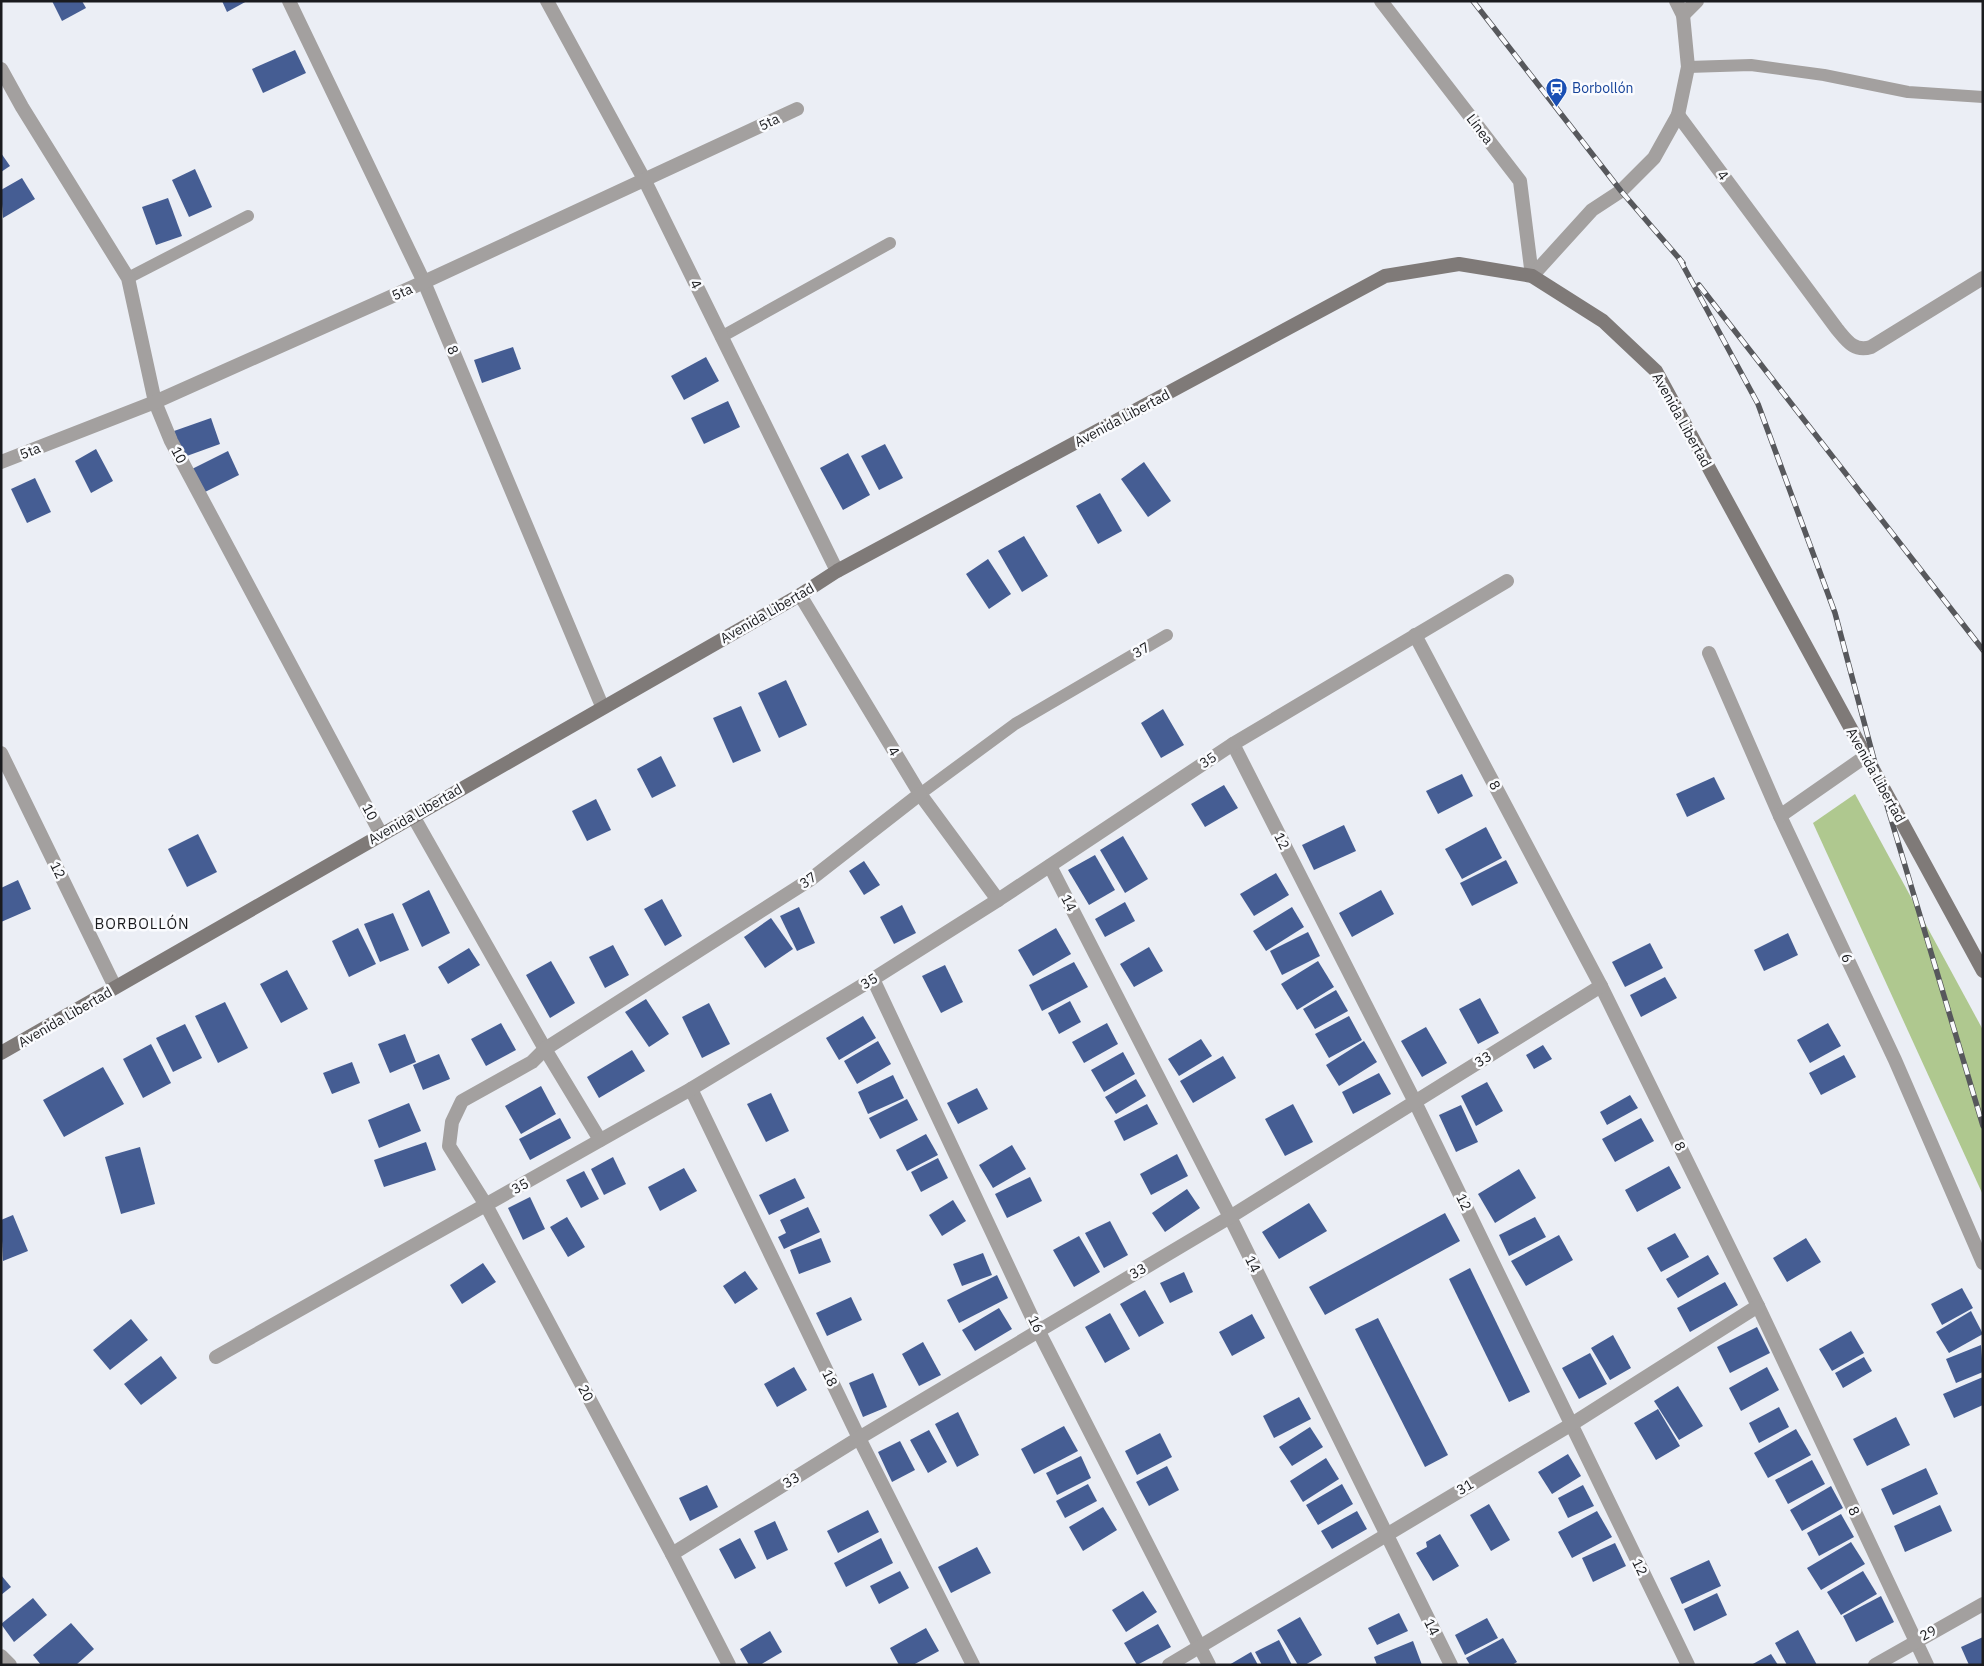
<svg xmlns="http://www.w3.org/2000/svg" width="1984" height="1666" font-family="'IBM Plex Sans',sans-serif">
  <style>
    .green { fill: #afc88f }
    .building { fill: #455d93 }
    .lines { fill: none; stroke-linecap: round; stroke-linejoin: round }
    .service { stroke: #a3a09f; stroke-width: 12 }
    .minor { stroke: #a3a09f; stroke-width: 14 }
    .secondary { stroke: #7f7a78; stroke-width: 14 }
    .rail-casing { stroke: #57585c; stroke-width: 5.5 }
    .rail { stroke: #fafbfe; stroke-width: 4; stroke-dasharray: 11; stroke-linecap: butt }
    .labels { text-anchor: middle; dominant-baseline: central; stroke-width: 5; stroke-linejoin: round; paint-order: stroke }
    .transit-label { font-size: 14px; fill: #164399; stroke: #fafbfe; text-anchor: start }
    .street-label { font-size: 14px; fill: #1a1b1e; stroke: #fafbfe }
    .neighbourhood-label { font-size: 15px; letter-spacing: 1px; fill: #1a1b1e; stroke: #fafbfe }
  </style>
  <rect width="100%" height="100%" fill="#ebeef5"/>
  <path class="green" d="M1855,794L1983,1030V1195L1813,823Z"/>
  <g class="building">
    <path d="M52,1H82L86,8L62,21Z"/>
    <path d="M222,1H247L227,12Z"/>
    <path d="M295,50L306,73L263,93L252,69Z"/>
    <path d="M1,153L10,166L1,172Z"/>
    <path d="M195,169L212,207L189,217L172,180Z"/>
    <path d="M22,178L35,199L3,218L1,190Z"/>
    <path d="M168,198L182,236L156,245L142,207Z"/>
    <path d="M513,347L521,369L482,383L474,360Z"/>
    <path d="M706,357L719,381L684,400L671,376Z"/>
    <path d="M728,401L740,427L704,444L691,418Z"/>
    <path d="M211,418L220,444L184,457L174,431Z"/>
    <path d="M885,444L903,478L879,490L861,456Z"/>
    <path d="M96,449L113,481L91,493L75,461Z"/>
    <path d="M228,451L239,475L203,493L192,469Z"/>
    <path d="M848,453L870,495L843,510L820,468Z"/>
    <path d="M1144,462L1171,501L1148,517L1121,479Z"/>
    <path d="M35,478L51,512L27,523L11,489Z"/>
    <path d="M1100,493L1122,531L1098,544L1076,506Z"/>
    <path d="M1024,536L1048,576L1022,592L998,551Z"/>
    <path d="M988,559L1011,594L989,609L966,574Z"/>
    <path d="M786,680L807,725L779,738L758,693Z"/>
    <path d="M741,706L761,751L733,763L713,718Z"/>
    <path d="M1163,709L1184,745L1161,758L1141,723Z"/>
    <path d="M661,756L676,786L652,798L637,769Z"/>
    <path d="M1462,774L1473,796L1438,814L1426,791Z"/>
    <path d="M1714,777L1725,799L1687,817L1676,794Z"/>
    <path d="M1224,785L1238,808L1205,827L1191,804Z"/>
    <path d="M596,799L611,830L587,841L572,811Z"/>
    <path d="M1344,825L1356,851L1314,870L1302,845Z"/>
    <path d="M1486,827L1502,858L1462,879L1445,849Z"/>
    <path d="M198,834L217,872L187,887L168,849Z"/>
    <path d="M1123,836L1148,879L1125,893L1100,850Z"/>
    <path d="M1095,855L1115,890L1089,905L1068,870Z"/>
    <path d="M1506,860L1518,883L1472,906L1460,883Z"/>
    <path d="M864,861L880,885L864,895L849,871Z"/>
    <path d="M1276,873L1289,895L1254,916L1240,894Z"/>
    <path d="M18,880L31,909L1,922V888Z"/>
    <path d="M429,890L450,933L422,947L402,904Z"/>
    <path d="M1381,890L1394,914L1352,937L1339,913Z"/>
    <path d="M662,899L682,936L665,946L644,909Z"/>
    <path d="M1125,902L1135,921L1105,937L1095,919Z"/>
    <path d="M902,905L916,933L894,944L880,917Z"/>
    <path d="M799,907L815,943L797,951L780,916Z"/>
    <path d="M1292,907L1304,927L1266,951L1253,931Z"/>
    <path d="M393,913L409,950L380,962L364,924Z"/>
    <path d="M771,918L793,949L765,968L744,937Z"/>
    <path d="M358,928L376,964L349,977L332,941Z"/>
    <path d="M1056,928L1071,954L1033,976L1018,950Z"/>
    <path d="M1308,932L1320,956L1282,975L1270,951Z"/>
    <path d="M1788,933L1798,955L1764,971L1754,950Z"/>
    <path d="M1650,943L1663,968L1625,987L1612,962Z"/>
    <path d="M613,945L629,975L605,988L589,957Z"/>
    <path d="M1149,947L1163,971L1134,987L1120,964Z"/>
    <path d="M469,948L480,965L448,984L438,967Z"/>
    <path d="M551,961L575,1003L550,1018L526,975Z"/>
    <path d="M1318,961L1334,987L1297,1010L1281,984Z"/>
    <path d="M1074,962L1088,987L1042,1011L1029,985Z"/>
    <path d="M945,965L963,1002L941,1013L922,976Z"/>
    <path d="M287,970L308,1009L281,1023L260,984Z"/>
    <path d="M1665,977L1677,998L1641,1017L1630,995Z"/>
    <path d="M1336,990L1348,1011L1315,1029L1303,1009Z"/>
    <path d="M1480,998L1499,1033L1478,1044L1459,1009Z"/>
    <path d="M646,999L669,1034L649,1047L625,1012Z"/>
    <path d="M1070,1001L1081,1022L1059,1034L1048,1013Z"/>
    <path d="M225,1002L248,1048L218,1063L195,1016Z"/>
    <path d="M709,1003L730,1044L702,1058L682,1017Z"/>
    <path d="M863,1016L876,1038L839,1060L826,1038Z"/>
    <path d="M1349,1016L1362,1040L1329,1058L1315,1034Z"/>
    <path d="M501,1023L516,1050L486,1066L471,1039Z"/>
    <path d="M1107,1023L1118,1044L1084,1063L1072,1042Z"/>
    <path d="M1828,1023L1841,1046L1810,1063L1797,1040Z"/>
    <path d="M185,1024L202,1058L173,1072L156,1038Z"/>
    <path d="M1426,1027L1447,1063L1422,1077L1401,1041Z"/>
    <path d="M405,1034L416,1062L390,1073L378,1044Z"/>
    <path d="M1201,1039L1212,1056L1179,1076L1168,1059Z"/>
    <path d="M878,1041L891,1064L857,1084L844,1061Z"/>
    <path d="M1364,1041L1377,1062L1339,1086L1326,1065Z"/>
    <path d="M151,1044L171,1083L143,1098L123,1059Z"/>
    <path d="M1543,1045L1552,1059L1534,1069L1526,1055Z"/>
    <path d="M632,1050L645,1071L599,1098L587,1077Z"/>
    <path d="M1123,1052L1135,1074L1104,1092L1091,1070Z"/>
    <path d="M439,1054L450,1079L423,1090L413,1065Z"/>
    <path d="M1844,1055L1856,1077L1821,1095L1809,1073Z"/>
    <path d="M1223,1056L1236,1078L1193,1103L1180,1081Z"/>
    <path d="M352,1062L360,1083L332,1094L323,1073Z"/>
    <path d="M103,1067L124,1104L64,1137L43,1100Z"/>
    <path d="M1379,1073L1391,1094L1353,1114L1342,1092Z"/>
    <path d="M893,1075L904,1098L868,1114L858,1092Z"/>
    <path d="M1136,1079L1146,1096L1116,1114L1105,1097Z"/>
    <path d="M1487,1082L1503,1111L1476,1126L1461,1096Z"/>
    <path d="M541,1086L556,1114L521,1134L505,1106Z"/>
    <path d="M977,1088L988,1109L958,1124L947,1103Z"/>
    <path d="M771,1093L789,1131L766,1142L747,1104Z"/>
    <path d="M1630,1095L1638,1108L1607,1125L1600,1112Z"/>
    <path d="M907,1099L918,1120L880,1139L869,1118Z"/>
    <path d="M409,1103L421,1131L379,1148L368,1120Z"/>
    <path d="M1147,1104L1158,1124L1124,1141L1114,1121Z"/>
    <path d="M1293,1104L1313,1142L1285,1156L1265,1119Z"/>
    <path d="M1461,1105L1478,1142L1456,1152L1439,1115Z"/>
    <path d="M560,1118L571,1138L530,1160L519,1139Z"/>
    <path d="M1641,1118L1654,1141L1615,1162L1602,1139Z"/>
    <path d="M926,1134L938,1155L907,1171L896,1150Z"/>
    <path d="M426,1142L436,1170L384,1187L374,1160Z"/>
    <path d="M1012,1145L1026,1169L993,1188L979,1165Z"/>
    <path d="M140,1147L155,1204L121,1214L105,1157Z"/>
    <path d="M1177,1154L1188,1176L1151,1195L1140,1174Z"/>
    <path d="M613,1157L626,1184L604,1195L591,1169Z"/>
    <path d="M938,1158L948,1178L921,1192L911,1172Z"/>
    <path d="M1669,1166L1681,1188L1637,1212L1625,1190Z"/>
    <path d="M684,1168L697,1191L660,1211L648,1187Z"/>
    <path d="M1519,1169L1536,1198L1495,1223L1478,1194Z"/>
    <path d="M584,1171L599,1199L581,1208L566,1180Z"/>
    <path d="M1030,1177L1042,1201L1007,1218L995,1194Z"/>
    <path d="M795,1178L805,1198L769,1215L759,1195Z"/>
    <path d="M1187,1189L1200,1208L1165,1232L1152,1213Z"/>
    <path d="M530,1197L545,1229L523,1240L508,1208Z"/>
    <path d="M953,1200L966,1221L942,1236L929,1215Z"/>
    <path d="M1309,1203L1327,1231L1279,1259L1262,1232Z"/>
    <path d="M808,1207L820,1232L784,1249L778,1237L786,1233L780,1220Z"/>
    <path d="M1445,1213L1460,1241L1325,1315L1309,1287Z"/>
    <path d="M13,1215L28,1251L3,1261L1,1220Z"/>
    <path d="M567,1217L585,1247L568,1257L550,1227Z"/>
    <path d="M1535,1217L1546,1237L1509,1256L1499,1235Z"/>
    <path d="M1110,1221L1128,1255L1104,1268L1085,1233Z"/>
    <path d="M1675,1233L1689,1257L1661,1272L1647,1248Z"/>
    <path d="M1559,1235L1573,1260L1526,1286L1511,1261Z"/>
    <path d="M1079,1236L1100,1272L1074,1287L1053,1250Z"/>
    <path d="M821,1238L831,1262L799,1274L790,1250Z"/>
    <path d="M1806,1238L1821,1262L1787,1282L1773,1258Z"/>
    <path d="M983,1253L992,1275L962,1286L953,1264Z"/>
    <path d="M1708,1255L1719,1274L1678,1298L1666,1279Z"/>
    <path d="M483,1263L496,1282L462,1304L450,1285Z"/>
    <path d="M1470,1268L1530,1392L1509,1402L1449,1279Z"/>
    <path d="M745,1271L758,1289L735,1304L723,1286Z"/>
    <path d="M1184,1272L1193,1292L1170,1303L1160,1283Z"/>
    <path d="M997,1275L1008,1298L959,1323L947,1300Z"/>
    <path d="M1725,1282L1738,1305L1690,1332L1677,1308Z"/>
    <path d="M1962,1288L1973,1308L1942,1325L1931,1304Z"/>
    <path d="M1145,1290L1164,1323L1139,1337L1120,1304Z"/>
    <path d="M851,1297L862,1320L827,1336L816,1313Z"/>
    <path d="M999,1308L1012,1329L975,1351L962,1330Z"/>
    <path d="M1971,1311L1983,1334L1949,1353L1936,1332Z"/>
    <path d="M1110,1313L1130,1349L1105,1363L1085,1327Z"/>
    <path d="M1252,1314L1265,1338L1232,1356L1219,1332Z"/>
    <path d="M1378,1318L1448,1455L1425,1467L1355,1329Z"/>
    <path d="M131,1319L148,1340L110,1370L93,1350Z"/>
    <path d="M1757,1327L1770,1353L1730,1373L1717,1347Z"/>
    <path d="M1851,1331L1864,1353L1832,1371L1819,1349Z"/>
    <path d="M1613,1335L1631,1368L1610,1380L1591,1348Z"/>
    <path d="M923,1342L941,1375L919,1386L902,1354Z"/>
    <path d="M1981,1345L1983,1372L1956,1383L1946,1359Z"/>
    <path d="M1590,1353L1607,1384L1579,1399L1562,1368Z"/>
    <path d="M161,1356L177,1378L141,1405L124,1384Z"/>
    <path d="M1864,1357L1872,1371L1843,1388L1835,1373Z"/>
    <path d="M794,1367L807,1390L777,1407L764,1384Z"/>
    <path d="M1767,1367L1779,1390L1741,1411L1729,1388Z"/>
    <path d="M873,1373L887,1407L863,1417L849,1383Z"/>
    <path d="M1983,1377V1405L1954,1418L1943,1394Z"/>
    <path d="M1678,1386L1703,1426L1679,1440L1654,1401Z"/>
    <path d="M1299,1397L1311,1419L1274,1438L1263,1416Z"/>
    <path d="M1779,1407L1789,1427L1759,1443L1749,1423Z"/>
    <path d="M1658,1409L1680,1446L1656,1460L1634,1423Z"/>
    <path d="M958,1412L979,1455L957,1467L935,1424Z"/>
    <path d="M1896,1417L1910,1445L1867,1466L1853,1439Z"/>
    <path d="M1064,1426L1078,1451L1034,1474L1021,1449Z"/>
    <path d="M1310,1427L1323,1447L1292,1466L1279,1447Z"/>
    <path d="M1796,1429L1811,1455L1768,1478L1754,1453Z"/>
    <path d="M929,1430L947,1462L928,1473L910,1440Z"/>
    <path d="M1160,1433L1172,1457L1137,1475L1125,1451Z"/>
    <path d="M900,1441L915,1470L892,1482L878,1452Z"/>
    <path d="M1568,1454L1581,1476L1552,1494L1538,1472Z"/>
    <path d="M1081,1456L1091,1478L1057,1495L1046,1473Z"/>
    <path d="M1326,1458L1339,1479L1303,1502L1290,1481Z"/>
    <path d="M1812,1460L1825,1484L1788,1504L1775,1480Z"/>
    <path d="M1167,1466L1179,1490L1149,1506L1136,1482Z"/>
    <path d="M1926,1468L1938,1494L1893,1515L1881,1489Z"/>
    <path d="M1088,1484L1097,1501L1065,1518L1056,1501Z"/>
    <path d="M1342,1484L1353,1504L1318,1525L1306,1505Z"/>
    <path d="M707,1485L718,1507L690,1521L679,1498Z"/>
    <path d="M1583,1485L1594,1506L1568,1518L1558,1498Z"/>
    <path d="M1831,1486L1843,1508L1802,1531L1790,1510Z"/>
    <path d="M1489,1504L1510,1540L1491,1551L1470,1515Z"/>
    <path d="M1940,1505L1952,1531L1905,1552L1894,1526Z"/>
    <path d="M1103,1507L1117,1530L1083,1551L1069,1527Z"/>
    <path d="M868,1510L879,1532L838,1553L827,1531Z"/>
    <path d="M1357,1511L1367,1529L1332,1549L1321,1531Z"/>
    <path d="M1597,1511L1612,1537L1572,1558L1558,1532Z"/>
    <path d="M1841,1514L1854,1537L1819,1556L1807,1533Z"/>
    <path d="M775,1521L788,1550L767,1560L754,1531Z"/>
    <path d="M1440,1534L1459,1566L1433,1581L1416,1553L1427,1547L1426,1542Z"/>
    <path d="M740,1538L756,1568L735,1579L719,1549Z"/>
    <path d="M881,1538L893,1563L846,1587L834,1563Z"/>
    <path d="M1851,1542L1865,1564L1821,1590L1807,1568Z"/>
    <path d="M1615,1543L1626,1566L1593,1582L1582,1558Z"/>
    <path d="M977,1547L991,1573L951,1593L938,1567Z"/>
    <path d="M1709,1560L1721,1586L1682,1604L1670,1578Z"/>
    <path d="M900,1571L909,1588L879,1604L870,1586Z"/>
    <path d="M1863,1571L1877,1594L1841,1615L1827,1592Z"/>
    <path d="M1,1575L11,1587L1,1595Z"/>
    <path d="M1143,1591L1157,1612L1126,1632L1112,1610Z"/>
    <path d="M1717,1593L1727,1615L1694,1631L1684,1609Z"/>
    <path d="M1881,1596L1894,1622L1856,1642L1843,1616Z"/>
    <path d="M33,1598L47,1615L14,1642L1,1624Z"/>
    <path d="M1399,1613L1408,1631L1377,1645L1368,1628Z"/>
    <path d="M1300,1617L1322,1655L1305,1665H1298L1277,1630Z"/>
    <path d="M1487,1618L1498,1638L1465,1655L1455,1635Z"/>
    <path d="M71,1623L94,1649L76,1665H41L33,1655Z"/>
    <path d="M1158,1624L1171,1647L1137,1665L1124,1643Z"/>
    <path d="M926,1628L939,1651L913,1665H899L890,1648Z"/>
    <path d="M1798,1630L1817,1665H1787L1775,1643Z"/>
    <path d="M770,1631L782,1652L760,1665H749L740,1649Z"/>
    <path d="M1983,1637V1665H1969L1961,1647Z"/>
    <path d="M1503,1638L1517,1662L1512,1665H1470L1466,1658Z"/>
    <path d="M1279,1640L1292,1665H1262L1255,1652Z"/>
    <path d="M1413,1641L1422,1665H1377L1374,1657Z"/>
    <path d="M1251,1652L1258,1665H1229Z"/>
    <path d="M1771,1654L1778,1665H1751Z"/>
  </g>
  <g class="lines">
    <g class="service">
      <path d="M1688,67L1751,65L1824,75L1908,92L1983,97"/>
      <path d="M128,278L248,216"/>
      <path d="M721,337L890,243"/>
      <path d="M920,794L1015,724L1167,635"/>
    </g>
    <g class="minor">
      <path d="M289,1L424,282L602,706"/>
      <path d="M547,1L644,179L837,571"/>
      <path d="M1381,1L1520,181L1532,276"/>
      <path d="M1683,15L1697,1"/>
      <path d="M1,69L22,107L128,278L155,402L171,441L381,834"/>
      <path d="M1678,115L1837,329C1847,341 1854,352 1871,347L1983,278"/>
      <path d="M1532,276L1592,210L1621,191L1654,158L1678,115L1688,67L1683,15L1676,1"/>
      <path d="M1,462L155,402L424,282L797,109"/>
      <path d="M800,595L920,794L998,900"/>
      <path d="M1415,635L1601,986L1758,1306L1927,1665"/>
      <path d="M1709,653L1780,816L1895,1060L1983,1263"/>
      <path d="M1233,744L1415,1102L1688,1665"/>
      <path d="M1,753L115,987"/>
      <path d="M413,816L545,1049L600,1140"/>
      <path d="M1780,816L1866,756"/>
      <path d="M1050,866L1230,1217L1451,1665"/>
      <path d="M873,979L1038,1330L1209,1665"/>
      <path d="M691,1089L859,1438L973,1665"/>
      <path d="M216,1357L691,1089L873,979L998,900L1233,744L1507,581"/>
      <path d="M672,1554L859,1438L1230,1217L1601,986"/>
      <path d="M1,1656L10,1665"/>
      <path d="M729,1665L672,1554L486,1205L449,1146L452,1122L462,1101L532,1062L545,1049L811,879L920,794"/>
      <path d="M1169,1665L1572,1424L1758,1306"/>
      <path d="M1875,1665L1983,1604"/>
    </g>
    <path class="secondary" d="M1,1053L800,595L837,571L1385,276L1459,264L1532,276L1603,321L1656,371L1983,971"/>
    <defs>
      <g id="rail">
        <path d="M1473,1L1621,191L1683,263"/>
        <path d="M1679,258L1758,404L1835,613L1880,782L1983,1126"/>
        <path d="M1699,285L1983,650"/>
      </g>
    </defs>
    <use href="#rail" class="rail-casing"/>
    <use href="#rail" class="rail"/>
  </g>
  <defs>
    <symbol id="station-pin" viewBox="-11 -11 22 30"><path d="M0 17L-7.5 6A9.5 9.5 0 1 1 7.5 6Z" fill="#1a4fb4" stroke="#fafbfe"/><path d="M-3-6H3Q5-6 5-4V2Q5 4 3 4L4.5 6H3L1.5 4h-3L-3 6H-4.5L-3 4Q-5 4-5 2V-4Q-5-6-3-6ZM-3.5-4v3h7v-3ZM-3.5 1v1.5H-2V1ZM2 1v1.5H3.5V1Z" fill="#fff"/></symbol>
  </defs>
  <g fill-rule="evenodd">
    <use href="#station-pin" x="1544" y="76" width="25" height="34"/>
  </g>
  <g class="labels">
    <g class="transit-label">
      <text x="1572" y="88">Borbollón</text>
    </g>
    <g class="street-label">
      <text transform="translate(769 122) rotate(-25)">5ta</text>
      <text transform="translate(1480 129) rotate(52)">Línea</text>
      <text transform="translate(1723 175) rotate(53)">4</text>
      <text transform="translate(696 284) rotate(64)">4</text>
      <text transform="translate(402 292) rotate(-24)">5ta</text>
      <text transform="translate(453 350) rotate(67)">8</text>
      <text transform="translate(1122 418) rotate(-28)">Avenida Libertad</text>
      <text transform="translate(1682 420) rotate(61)">Avenida Libertad</text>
      <text transform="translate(30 451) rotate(-21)">5ta</text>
      <text transform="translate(179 455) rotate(62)">10</text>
      <text transform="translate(767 613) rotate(-30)">Avenida Libertad</text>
      <text transform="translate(1141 650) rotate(-30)">37</text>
      <text transform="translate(894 751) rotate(59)">4</text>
      <text transform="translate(1208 760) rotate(-34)">35</text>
      <text transform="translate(1876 775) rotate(61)">Avenida Libertad</text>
      <text transform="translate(1495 785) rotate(62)">8</text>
      <text transform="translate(370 812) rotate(62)">10</text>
      <text transform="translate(415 814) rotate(-30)">Avenida Libertad</text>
      <text transform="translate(1282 841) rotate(63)">12</text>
      <text transform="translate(58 870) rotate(64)">12</text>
      <text transform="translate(808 880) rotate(-35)">37</text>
      <text transform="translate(1069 903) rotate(63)">14</text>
      <text transform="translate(1847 958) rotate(65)">6</text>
      <text transform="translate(869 981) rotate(-32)">35</text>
      <text transform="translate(65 1017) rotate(-30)">Avenida Libertad</text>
      <text transform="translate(1483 1059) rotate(-32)">33</text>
      <text transform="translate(1680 1146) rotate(64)">8</text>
      <text transform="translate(520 1186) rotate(-29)">35</text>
      <text transform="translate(1464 1202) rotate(64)">12</text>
      <text transform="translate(1253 1264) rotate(64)">14</text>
      <text transform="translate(1138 1271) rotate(-31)">33</text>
      <text transform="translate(1036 1324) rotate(64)">16</text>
      <text transform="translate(830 1378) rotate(64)">18</text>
      <text transform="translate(586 1393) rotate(62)">20</text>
      <text transform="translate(791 1480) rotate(-32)">33</text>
      <text transform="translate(1465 1487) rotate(-31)">31</text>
      <text transform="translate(1854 1511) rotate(65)">8</text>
      <text transform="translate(1640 1567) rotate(64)">12</text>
      <text transform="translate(1432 1627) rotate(64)">14</text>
      <text transform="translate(1928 1633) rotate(-28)">29</text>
    </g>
    <g class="neighbourhood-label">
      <text x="142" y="923">BORBOLLÓN</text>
    </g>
  </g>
  <rect width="1984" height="1666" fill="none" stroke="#1a1b1e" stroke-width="5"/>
</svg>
